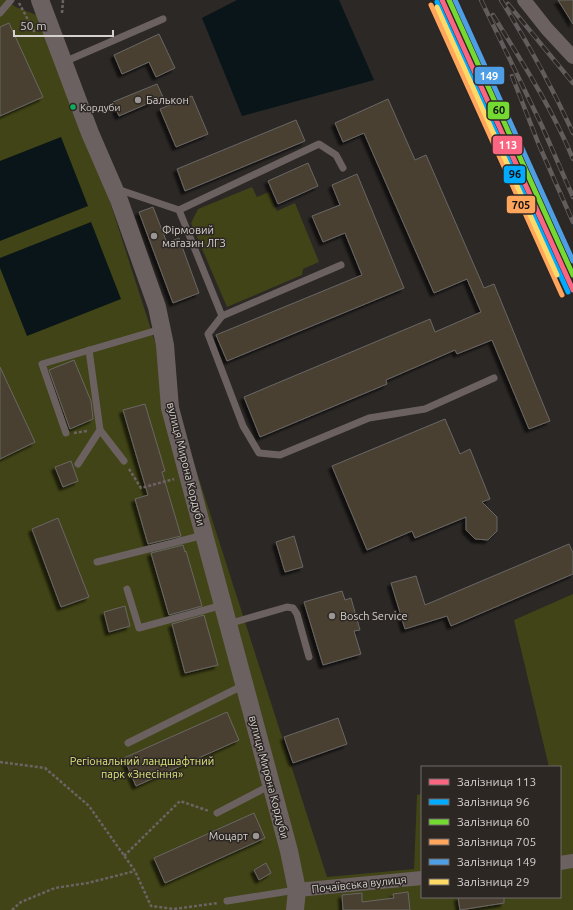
<svg xmlns="http://www.w3.org/2000/svg" width="573" height="910" font-family="Ubuntu,sans-serif">
  <style>
    .green { fill: #414416 }
    .water { fill: #091518 }
    .building { fill: #4a3f30; stroke: #696765; filter: url(#shadow) }
    .lines { fill: none; stroke-linecap: round; stroke-linejoin: round }
    .path { stroke: #6c6464; stroke-width: 2.5; stroke-dasharray: 3 2; stroke-linecap: butt }
    .service { stroke: #6c6161; stroke-width: 7 }
    .minor { stroke: #6c6161; stroke-width: 14 }
    .tertiary { stroke: #6c6161; stroke-width: 18 }
    .rail-casing { stroke: #625d5c; stroke-width: 4.5 }
    .rail { stroke: #2d2724; stroke-width: 3; stroke-dasharray: 9; stroke-linecap: butt }
    .rail-1-casing { stroke: #2d2724; stroke-width: 8 }
    .rail-2-casing { stroke: #2d2724; stroke-width: 8 }
    .rail-3-casing { stroke: #2d2724; stroke-width: 8 }
    .rail-4-casing { stroke: #2d2724; stroke-width: 8 }
    .rail-5-casing { stroke: #2d2724; stroke-width: 8 }
    .rail-6-casing { stroke: #2d2724; stroke-width: 8 }
    .rail-1 { stroke: #fa6682; stroke-width: 5 }
    .rail-2 { stroke: #0af; stroke-width: 5 }
    .rail-3 { stroke: #74d930; stroke-width: 5 }
    .rail-4 { stroke: #ffa55c; stroke-width: 5 }
    .rail-5 { stroke: #4d9ee5; stroke-width: 5 }
    .rail-6 { stroke: #ffd966; stroke-width: 5 }
    .poi-dot { fill: #999693; stroke: #2d2724; stroke-width: 1.5 }
    .bus-dot { fill: #0daf5c; stroke: #2d2724; stroke-width: 1.5 }
    .labels { text-anchor: middle; dominant-baseline: central; stroke-width: 3; stroke-linejoin: round; paint-order: stroke }
    .bus-label { font-size: 10px; fill: #d4d1ce; stroke: #2d2724; text-anchor: start }
    .poi-label { font-size: 11px; fill: #d4d1ce; stroke: #2d2724; text-anchor: start }
    .street-label { font-size: 11px; fill: #d4d1ce; stroke: #2d2724 }
    .park-label { font-size: 11px; fill: #dde778; stroke: #2d2724 }
    .line-badge { stroke: #2d2724; stroke-width: 1.5 }
    .badge-label { font-size: 11px; text-anchor: middle; font-weight: bold; fill: #fff }
    .pale-badge-label { font-size: 11px; text-anchor: middle; font-weight: bold; fill: #111 }
  </style>
  <defs>
    <filter id="shadow"><feDropShadow dx="-3.5" dy="3.5" stdDeviation="1" flood-color="#0009"/></filter>
  </defs>
  <rect width="100%" height="100%" fill="#2b2826"/>
  <g class="green">
    <path d="M0,0H6L16,7L39,16L102,177L327,877L414,869L417,795L422,794V897H560V767H549L514,620L573,594V910H0Z"/>
    <path d="M252,187L257,197L269,192L277,211L295,203L319,262L303,269L302,275L227,307L191,223L198,209Z"/>
  </g>
  <g class="water">
    <path d="M237,0H339L374,80L242,116L202,18Z"/>
    <path d="M61,137L88,206L0,241V161Z"/>
    <path d="M91,222L121,299L27,336L0,268V258Z"/>
  </g>
  <g class="building">
    <path d="M558,0H573V24Z"/>
    <path d="M9,23L43,97L0,116V27Z"/>
    <path d="M159,34L175,68L156,77L149,62L122,74L114,55Z"/>
    <path d="M157,84L163,97L119,116L113,102Z"/>
    <path d="M192,96L208,134L176,147L160,109Z"/>
    <path d="M388,99L415,160L426,155L484,288L494,284L550,421L529,429L492,340L457,354L455,350L386,380L387,384L260,437L244,397L430,319L435,332L481,312L467,279L434,293L364,133L343,142L335,123Z"/>
    <path d="M296,120L305,141L185,191L177,169Z"/>
    <path d="M308,163L318,186L278,204L268,181Z"/>
    <path d="M357,174L404,288L227,361L216,335L362,275L345,233L323,242L312,216L340,205L332,185Z"/>
    <path d="M153,207L167,243L179,238L199,293L173,303L139,212Z"/>
    <path d="M74,360L91,401L93,419L70,429L49,370Z"/>
    <path d="M0,367L35,442L0,459Z"/>
    <path d="M145,404L165,471L162,472L181,536L148,544L135,499L148,495L123,410Z"/>
    <path d="M445,419L460,454L470,449L490,499L482,502L497,517V531L488,540L475,539L466,530V517L415,538L412,531L367,550L332,466Z"/>
    <path d="M71,461L78,481L63,487L55,467Z"/>
    <path d="M58,518L89,597L61,607L32,529Z"/>
    <path d="M294,536L303,567L285,572L276,542Z"/>
    <path d="M569,544L573,553V574L451,626L447,616L405,629L391,583L416,576L425,605Z"/>
    <path d="M183,545L185,552L186,551L202,606L169,615L151,553Z"/>
    <path d="M342,591L345,600L351,598L360,630L354,631L361,654L323,665L304,602Z"/>
    <path d="M125,606L130,626L109,632L104,612Z"/>
    <path d="M204,615L218,665L185,673L172,624Z"/>
    <path d="M227,712L239,740L136,786L124,758Z"/>
    <path d="M338,718L347,744L293,763L284,737Z"/>
    <path d="M254,813L265,838L165,883L154,858Z"/>
    <path d="M266,863L271,873L259,880L254,870Z"/>
    <path d="M408,892L410,910H343L342,895L362,893V902L394,898L393,894Z"/>
    <path d="M458,897H504V903L460,910Z"/>
  </g>
  <g class="lines">
    <g class="path">
      <path d="M19,3L35,33"/>
      <path d="M62,13L63,0"/>
      <path d="M74,433L87,431"/>
      <path d="M129,469L141,488L174,479"/>
      <path d="M0,762L45,768L89,806L135,871L151,906L174,909L218,903"/>
      <path d="M124,856L180,801L209,811"/>
      <path d="M12,910L21,902L55,888L88,883L135,871"/>
    </g>
    <g class="service">
      <path d="M0,13L11,0"/>
      <path d="M64,62L163,19"/>
      <path d="M117,189L179,210L319,144L336,155L343,168"/>
      <path d="M179,210L222,316L208,334L243,426L259,453L280,455L369,418L425,409L494,378"/>
      <path d="M222,316L341,265"/>
      <path d="M89,350L100,430L124,461"/>
      <path d="M66,433L42,364L161,329"/>
      <path d="M78,464L100,430"/>
      <path d="M97,562L204,535"/>
      <path d="M127,589L139,628L223,605"/>
      <path d="M228,624L287,607L293,608L297,614L309,657"/>
      <path d="M128,743L244,685"/>
      <path d="M217,813L271,785"/>
      <path d="M227,901L296,890"/>
    </g>
    <g class="minor">
      <path d="M524,0L547,29L573,57"/>
      <path d="M560,863L573,861"/>
      <path d="M297,890L422,878"/>
    </g>
    <path class="tertiary" d="M40,0L90,133L119,200L157,307L165,345L170,408L289,851L297,890L295,910"/>
    <defs>
      <g id="rail">
        <path d="M481,0L542,126L573,197"/>
        <path d="M501,0C528,43 552,87 573,133"/>
        <path d="M508,4L573,83"/>
        <path d="M493,15C522,62 552,108 573,159"/>
        <path d="M512,76L539,145L573,222"/>
      </g>
    </defs>
    <use href="#rail" class="rail-casing"/>
    <use href="#rail" class="rail"/>
    <defs>
      <path id="rail-1" d="M442,0L573,290"/>
      <path id="rail-2" d="M437,2L568,292"/>
      <path id="rail-3" d="M449,0L573,275"/>
      <path id="rail-4" d="M431,5L562,295"/>
      <path id="rail-5" d="M455,0L573,261"/>
      <path id="rail-6" d="M437,7L557,275"/>
    </defs>
    <use href="#rail-1" class="rail-1-casing"/>
    <use href="#rail-2" class="rail-2-casing"/>
    <use href="#rail-3" class="rail-3-casing"/>
    <use href="#rail-4" class="rail-4-casing"/>
    <use href="#rail-5" class="rail-5-casing"/>
    <use href="#rail-6" class="rail-6-casing"/>
    <use href="#rail-1" class="rail-1"/>
    <use href="#rail-2" class="rail-2"/>
    <use href="#rail-3" class="rail-3"/>
    <use href="#rail-4" class="rail-4"/>
    <use href="#rail-5" class="rail-5"/>
    <use href="#rail-6" class="rail-6"/>
  </g>
  <g class="poi-dot">
    <circle cx="138" cy="100" r="4"/>
    <circle cx="154" cy="236" r="4"/>
    <circle cx="332" cy="616" r="4"/>
    <circle cx="256" cy="836" r="4"/>
  </g>
  <circle class="bus-dot" cx="73" cy="107" r="3.5"/>
  <g class="labels">
    <g class="bus-label">
      <text x="80" y="107">Кордуби</text>
    </g>
    <g class="poi-label">
      <text x="146" y="100">Балькон</text>
      <text x="162" y="230">Фірмовий<tspan x="162" dy="13">магазин ЛГЗ</tspan></text>
      <text x="340" y="616">Bosch Service</text>
      <text x="248" y="836" text-anchor="end">Моцарт</text>
    </g>
    <g class="street-label">
      <text transform="translate(186 464) rotate(76)">вулиця Мирона Кордуби</text>
      <text transform="translate(269 777) rotate(75)">вулиця Мирона Кордуби</text>
      <text transform="translate(359 884) rotate(-6)">Почаївська вулиця</text>
    </g>
    <g class="park-label">
      <text x="142" y="761">Регіональний ландшафтний<tspan x="142" dy="13">парк «Знесіння»</tspan></text>
    </g>
  </g>
  <g class="line-badge">
    <rect x="474" y="66" width="31" height="19" rx="4" fill="#4d9ee5"/>
    <rect x="487" y="101" width="23" height="19" rx="4" fill="#74d930"/>
    <rect x="492" y="135" width="31" height="20" rx="4" fill="#fa6682"/>
    <rect x="503" y="165" width="23" height="19" rx="4" fill="#0af"/>
    <rect x="506" y="195" width="30" height="19" rx="4" fill="#ffa55c"/>
  </g>
  <g class="badge-label">
    <text x="489" y="80">149</text>
    <text x="508" y="149">113</text>
  </g>
  <g class="pale-badge-label">
    <text x="499" y="114">60</text>
    <text x="515" y="178">96</text>
    <text x="521" y="209">705</text>
  </g>
  <rect x="421" y="766" width="140" height="132" fill="#2d2724" stroke="#706b68"/>
  <rect x="429" y="779" width="20" height="6" fill="#fa6682" stroke="#706b68"/>
  <text x="457" y="786" font-size="12" fill="#d4d1ce">Залізниця 113</text>
  <rect x="429" y="799" width="20" height="6" fill="#00aaff" stroke="#706b68"/>
  <text x="457" y="806" font-size="12" fill="#d4d1ce">Залізниця 96</text>
  <rect x="429" y="819" width="20" height="6" fill="#74d930" stroke="#706b68"/>
  <text x="457" y="826" font-size="12" fill="#d4d1ce">Залізниця 60</text>
  <rect x="429" y="839" width="20" height="6" fill="#ffa55c" stroke="#706b68"/>
  <text x="457" y="846" font-size="12" fill="#d4d1ce">Залізниця 705</text>
  <rect x="429" y="859" width="20" height="6" fill="#4d9ee5" stroke="#706b68"/>
  <text x="457" y="866" font-size="12" fill="#d4d1ce">Залізниця 149</text>
  <rect x="429" y="879" width="20" height="6" fill="#ffd966" stroke="#706b68"/>
  <text x="457" y="886" font-size="12" fill="#d4d1ce">Залізниця 29</text>
  <path d="M14 30v6h99v-6" fill="none" stroke="#d4d1ce" stroke-width="2"/>
  <text x="20" y="30" font-size="12" fill="#d4d1ce" stroke="#2d2724" stroke-width="3" paint-order="stroke">50 m</text>
</svg>
